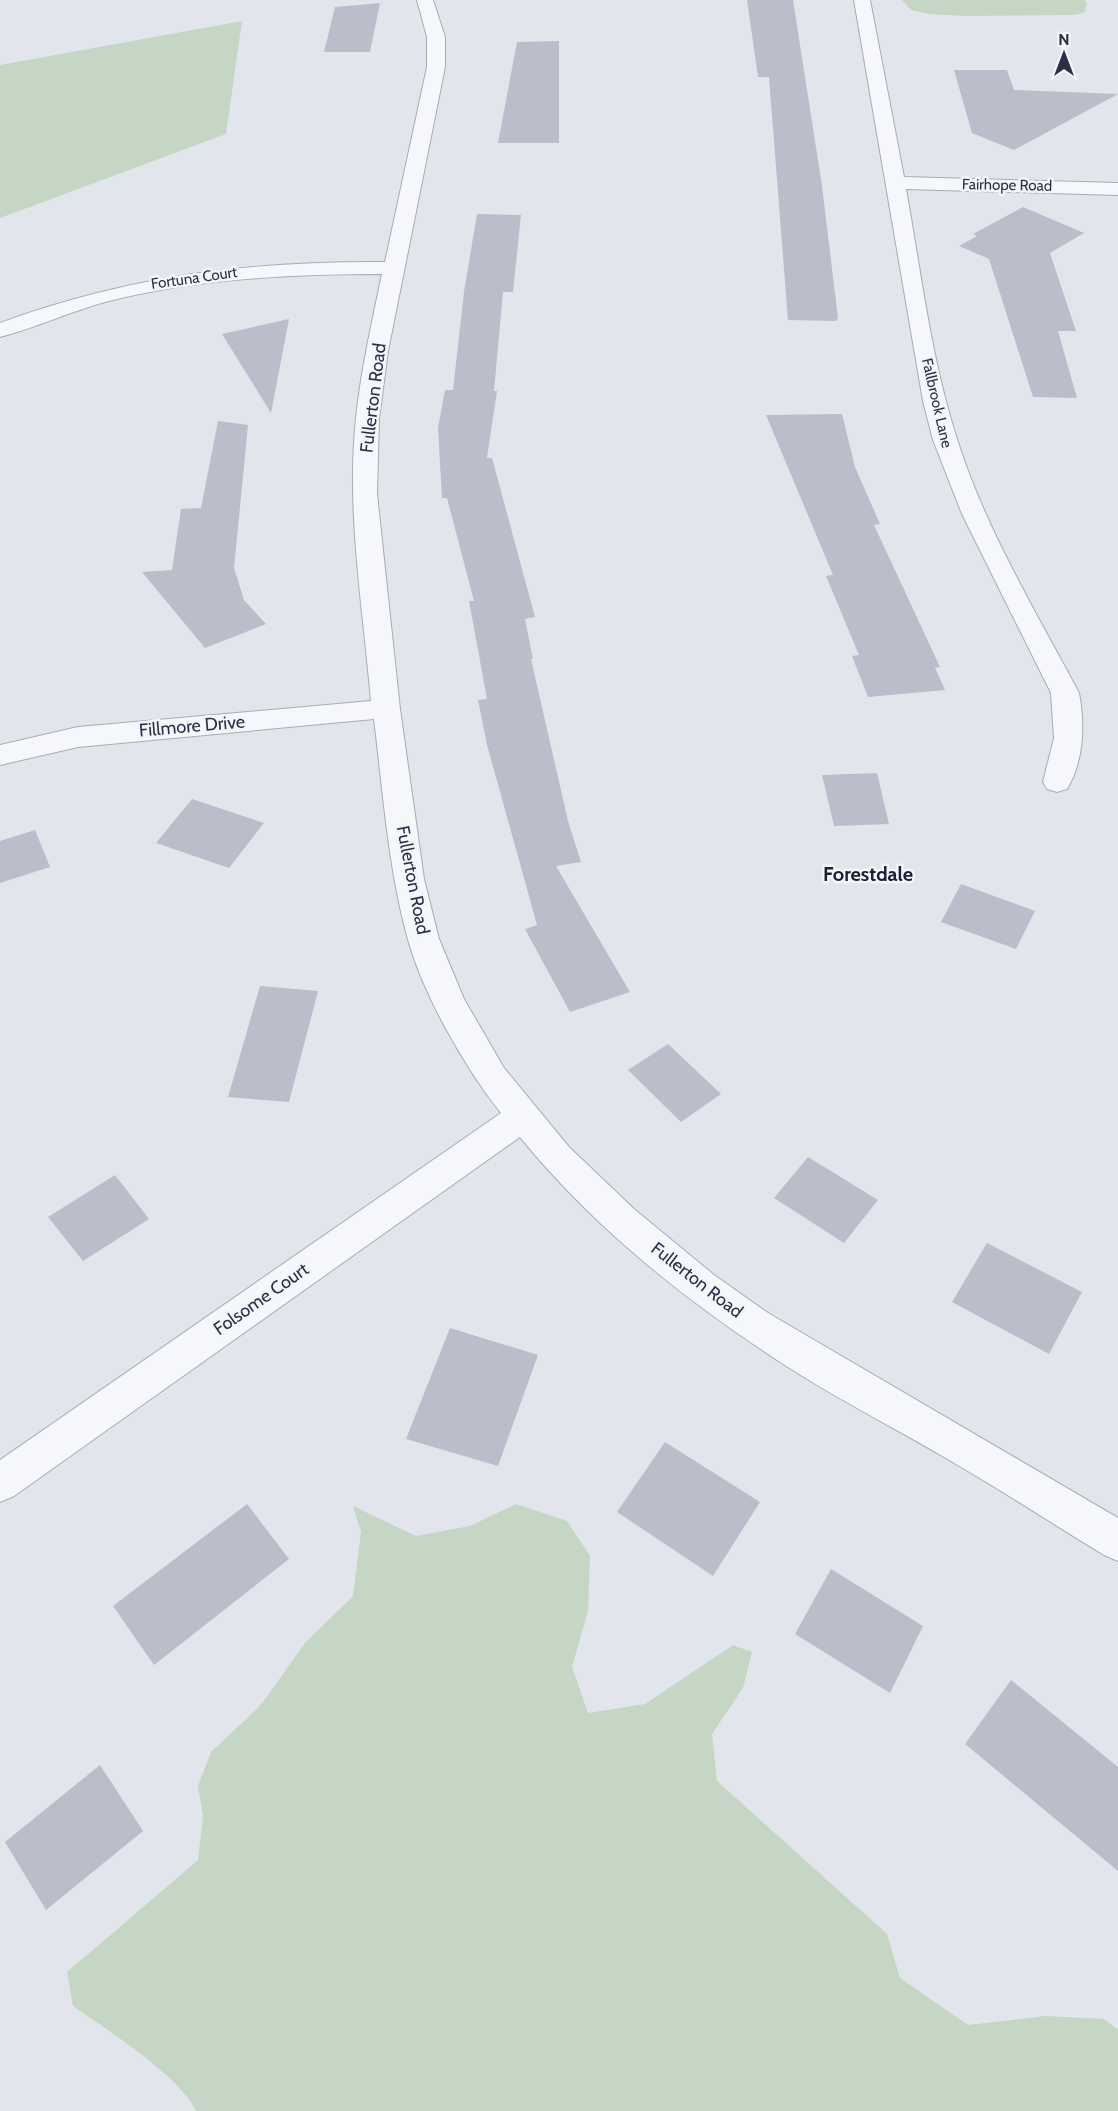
<svg xmlns="http://www.w3.org/2000/svg" width="1118" height="2111" font-family="Cabin,sans-serif">
  <style>
    .green { fill: #c6d6c4 }
    .building { fill: #babeca }
    .lines { fill: none; stroke-linecap: round; stroke-linejoin: round }
    .street-casing { stroke: #a8abb7; stroke-width: 2 }
    .street { fill: #f6f7fa; fill-rule: evenodd }
    .labels { text-anchor: middle; dominant-baseline: central; stroke-width: 5; stroke-linejoin: round; paint-order: stroke }
    .far-street-label { font-size: 15px; fill: #2a3046; stroke: #f3f5f9 }
    .street-label { font-size: 18px; fill: #2a3046; stroke: #f3f5f9 }
    .neighbourhood-label { font-size: 20px; font-weight: bold; fill: #1c2136; stroke: #f3f5f9 }
  </style>
  <rect width="100%" height="100%" fill="#e3e5ec"/>
  <g class="green">
    <path d="M902,0H1084L1087,3L1085,12L1075,15L963,16L929,14L911,10Z"/>
    <path d="M242,21L226,134L0,218V65Z"/>
    <path d="M516,1504L567,1521L590,1556L588,1611L572,1667L588,1713L645,1704L733,1645L752,1652L743,1688L712,1734L717,1781L887,1934L900,1978L968,2025L1045,2016L1104,2019L1118,2030V2111H196C177,2073 108,2031 73,2006L67,1972L198,1860L203,1816L198,1786L211,1752L260,1706L305,1643L353,1596L361,1532L353,1506L416,1536L470,1526Z"/>
  </g>
  <g class="building">
    <path d="M747,0H793L822,186L838,318L836,321L788,320L769,77H758Z"/>
    <path d="M380,3L370,52H324L335,7Z"/>
    <path d="M559,41V143H498L517,42Z"/>
    <path d="M954,70H1007L1014,90L1118,94L1014,150L972,133Z"/>
    <path d="M1023,207L1084,233L1050,253L1076,331H1058L1077,398L1033,397L989,259L959,246L977,236L973,234Z"/>
    <path d="M477,214L521,215L513,292H503L494,391H497L487,458H492L535,617L525,619L533,659H531L568,821L581,862L556,866L630,992L570,1012L525,929L537,925L487,745L478,700L487,699L469,601H474L447,498H442L438,428L445,390H453L464,292Z"/>
    <path d="M289,319L271,413L222,334Z"/>
    <path d="M842,414L855,467L880,524L874,525L940,667L935,668L945,690L868,697L852,656L859,655L826,576L833,575L766,415Z"/>
    <path d="M218,421L248,425L234,568L244,600L266,624L205,648L142,572L172,570L181,509L201,508Z"/>
    <path d="M877,773L889,824L834,826L822,775Z"/>
    <path d="M192,799L264,823L229,868L156,843Z"/>
    <path d="M35,830L50,867L0,883V841Z"/>
    <path d="M961,884L1035,911L1016,949L941,922Z"/>
    <path d="M260,986L318,991L289,1102L228,1097Z"/>
    <path d="M668,1044L721,1094L681,1122L628,1070Z"/>
    <path d="M808,1157L878,1200L844,1243L774,1198Z"/>
    <path d="M115,1175L149,1219L83,1261L48,1217Z"/>
    <path d="M987,1243L1082,1292L1049,1354L952,1302Z"/>
    <path d="M450,1328L538,1355L498,1466L406,1439Z"/>
    <path d="M665,1442L760,1502L713,1576L617,1512Z"/>
    <path d="M247,1504L289,1559L154,1665L113,1606Z"/>
    <path d="M831,1569L923,1626L890,1693L795,1634Z"/>
    <path d="M1011,1680L1118,1767V1871L965,1744Z"/>
    <path d="M100,1765L143,1831L46,1910L5,1842Z"/>
  </g>
  <g class="lines">
    <defs>
      <g id="street">
        <path d="M417,0H433L445,37V67L388,351L379,419L377,494L400,709L424,879L439,939L464,999L504,1068L569,1147L634,1209L714,1275L768,1313L1118,1518V1561L1104,1555C1056,1526 1009,1495 961,1467C908,1435 852,1407 799,1374C696,1309 597,1232 520,1137L14,1496L0,1502V1460L501,1113C465,1068 422,993 407,936C388,866 383,792 374,719L78,747L0,765V745L78,727L371,701C363,608 346,511 356,418C361,370 372,322 382,274C289,274 195,279 105,302C69,312 35,328 0,337V323C128,276 249,261 385,262L427,67V37Z"/>
        <path d="M854,0H870L904,177L1118,183V195L906,189C921,272 931,359 957,439C985,528 1035,610 1079,693C1085,724 1084,761 1067,789L1057,792L1047,789L1043,782L1054,738L1051,693L962,514L933,440L923,401Z"/>
      </g>
    </defs>
    <use href="#street" class="street-casing"/>
    <use href="#street" class="street"/>
  </g>
  <g class="labels">
    <g class="far-street-label">
      <text transform="translate(1007 185) rotate(1)">Fairhope Road</text>
      <text transform="translate(194 278) rotate(-8)">Fortuna Court</text>
      <text transform="translate(937 403) rotate(77)">Fallbrook Lane</text>
    </g>
    <g class="street-label">
      <text transform="translate(373 398) rotate(-83)">Fullerton Road</text>
      <text transform="translate(192 726) rotate(-5)">Fillmore Drive</text>
      <text transform="translate(413 880) rotate(79)">Fullerton Road</text>
      <text transform="translate(697 1280) rotate(38)">Fullerton Road</text>
      <text transform="translate(261 1299) rotate(-35)">Folsome Court</text>
    </g>
    <g class="neighbourhood-label">
      <text x="868" y="874">Forestdale</text>
    </g>
  </g>
  <g transform="translate(1064 54)" stroke="#f3f5f9" stroke-width="4.5" paint-order="stroke">
  <path d="M0-4.5L10 22L0 15L-10 22Z" fill="#2a3046"/>
  <text y="-9" font-size="16" font-weight="bold" text-anchor="middle" fill="#2a3046">N</text>
  </g>
</svg>
